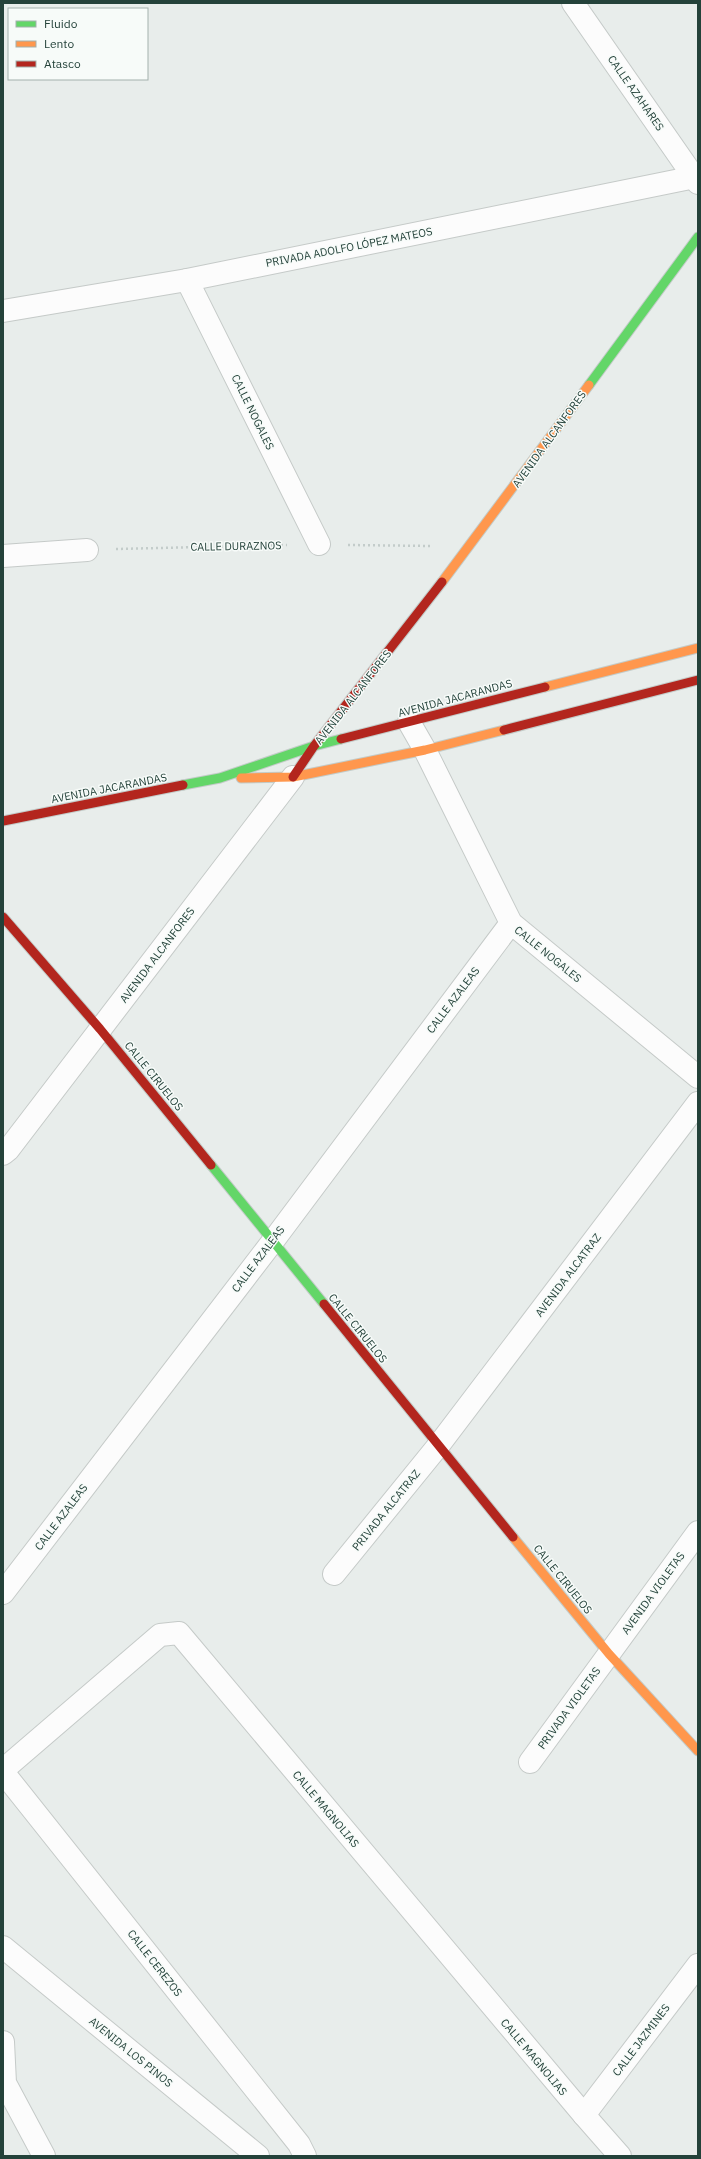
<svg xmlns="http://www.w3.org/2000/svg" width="701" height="2159" font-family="'IBM Plex Sans',sans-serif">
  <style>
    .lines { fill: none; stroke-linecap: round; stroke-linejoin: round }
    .street-casing { stroke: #c5cac8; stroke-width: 24 }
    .fast-casing { stroke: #c3cbc8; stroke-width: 11 }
    .slow-casing { stroke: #c3cbc8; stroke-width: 11 }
    .jam-casing { stroke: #c3cbc8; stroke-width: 11 }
    .path { stroke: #c3ccca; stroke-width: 2.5; stroke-dasharray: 2 3; stroke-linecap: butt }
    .street { stroke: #fcfcfc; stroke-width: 22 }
    .fast { stroke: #63d668; stroke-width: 9 }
    .slow { stroke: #ff974d; stroke-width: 9 }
    .jam { stroke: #b3261e; stroke-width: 9 }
    .labels { text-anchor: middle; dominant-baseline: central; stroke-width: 3; stroke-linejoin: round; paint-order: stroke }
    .street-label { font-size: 11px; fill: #24423a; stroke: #f7fbf9 }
  </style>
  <rect width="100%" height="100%" fill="#e8edeb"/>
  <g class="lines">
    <defs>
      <g id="street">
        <path d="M573,3L698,183"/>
        <path d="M187,280L319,544"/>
        <path d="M3,311L187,280L695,177"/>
        <path d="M3,556L87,550"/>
        <path d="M409,722L425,750L511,923L698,1077"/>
        <path d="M3,1154L8,1150L293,777"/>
        <path d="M334,1574L438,1446L698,1103"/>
        <path d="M3,1593L273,1241L511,923"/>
        <path d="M530,1762L698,1532"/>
        <path d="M3,1770L160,1635L179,1633L584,2115L620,2156"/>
        <path d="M3,1772L299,2144L305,2156"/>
        <path d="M3,1947L258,2156"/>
        <path d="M3,2042L5,2083L44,2156"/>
        <path d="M584,2115L698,1965"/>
      </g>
      <g id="fast">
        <path d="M589,385L698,237"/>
        <path d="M183,785L220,778L314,746L341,739"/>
        <path d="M211,1165L324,1304"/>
      </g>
      <g id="slow">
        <path d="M442,582L589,385"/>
        <path d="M545,687L698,648"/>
        <path d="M241,778L293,777L425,750L504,730"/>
        <path d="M513,1537L609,1654L698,1751"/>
      </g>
      <g id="jam">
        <path d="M504,730L698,680"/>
        <path d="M341,739L545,687"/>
        <path d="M293,777L314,746L442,582"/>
        <path d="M3,821L183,785"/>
        <path d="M3,917L100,1029L211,1165"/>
        <path d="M324,1304L513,1537"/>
      </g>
    </defs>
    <use href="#street" class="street-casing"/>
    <use href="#fast" class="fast-casing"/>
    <use href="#slow" class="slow-casing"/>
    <use href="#jam" class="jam-casing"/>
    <g class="path">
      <path d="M348,545L433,546"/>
      <path d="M116,549L287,545"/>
    </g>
    <use href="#street" class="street"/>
    <use href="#fast" class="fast"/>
    <use href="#slow" class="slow"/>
    <use href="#jam" class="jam"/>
  </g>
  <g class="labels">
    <g class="street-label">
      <text transform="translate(636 93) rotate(55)">CALLE AZAHARES</text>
      <text transform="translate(349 247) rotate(-11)">PRIVADA ADOLFO LÓPEZ MATEOS</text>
      <text transform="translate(253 412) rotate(64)">CALLE NOGALES</text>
      <text transform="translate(549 439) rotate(-54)">AVENIDA ALCANFORES</text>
      <text transform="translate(236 546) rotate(-1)">CALLE DURAZNOS</text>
      <text transform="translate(353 697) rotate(-52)">AVENIDA ALCANFORES</text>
      <text transform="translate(455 698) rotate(-15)">AVENIDA JACARANDAS</text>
      <text transform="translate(109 788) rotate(-11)">AVENIDA JACARANDAS</text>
      <text transform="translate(548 954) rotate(39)">CALLE NOGALES</text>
      <text transform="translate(157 955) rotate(-53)">AVENIDA ALCANFORES</text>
      <text transform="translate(453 1000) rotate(-53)">CALLE AZALEAS</text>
      <text transform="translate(154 1076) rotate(51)">CALLE CIRUELOS</text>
      <text transform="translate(258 1259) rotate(-53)">CALLE AZALEAS</text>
      <text transform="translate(568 1275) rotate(-53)">AVENIDA ALCATRAZ</text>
      <text transform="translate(358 1328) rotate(51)">CALLE CIRUELOS</text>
      <text transform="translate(386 1510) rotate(-51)">PRIVADA ALCATRAZ</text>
      <text transform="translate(61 1517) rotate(-53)">CALLE AZALEAS</text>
      <text transform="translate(563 1579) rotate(51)">CALLE CIRUELOS</text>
      <text transform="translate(653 1593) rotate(-54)">AVENIDA VIOLETAS</text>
      <text transform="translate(569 1708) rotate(-54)">PRIVADA VIOLETAS</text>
      <text transform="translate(326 1809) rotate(50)">CALLE MAGNOLIAS</text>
      <text transform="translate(155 1963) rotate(52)">CALLE CEREZOS</text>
      <text transform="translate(641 2040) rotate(-53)">CALLE JAZMINES</text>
      <text transform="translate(131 2052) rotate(39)">AVENIDA LOS PINOS</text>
      <text transform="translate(534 2057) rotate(50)">CALLE MAGNOLIAS</text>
    </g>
  </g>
  <rect width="701" height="2159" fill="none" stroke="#24423a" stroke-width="8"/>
  <rect x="8" y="8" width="140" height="72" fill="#f7fbf9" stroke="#a3b1ad"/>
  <rect x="16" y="21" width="20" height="6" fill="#63d668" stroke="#a3b1ad"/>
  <text x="44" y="28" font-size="12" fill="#24423a">Fluido</text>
  <rect x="16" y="41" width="20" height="6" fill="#ff974d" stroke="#a3b1ad"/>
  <text x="44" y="48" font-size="12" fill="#24423a">Lento</text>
  <rect x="16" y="61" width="20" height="6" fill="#b3261e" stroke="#a3b1ad"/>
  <text x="44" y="68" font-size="12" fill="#24423a">Atasco</text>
</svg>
